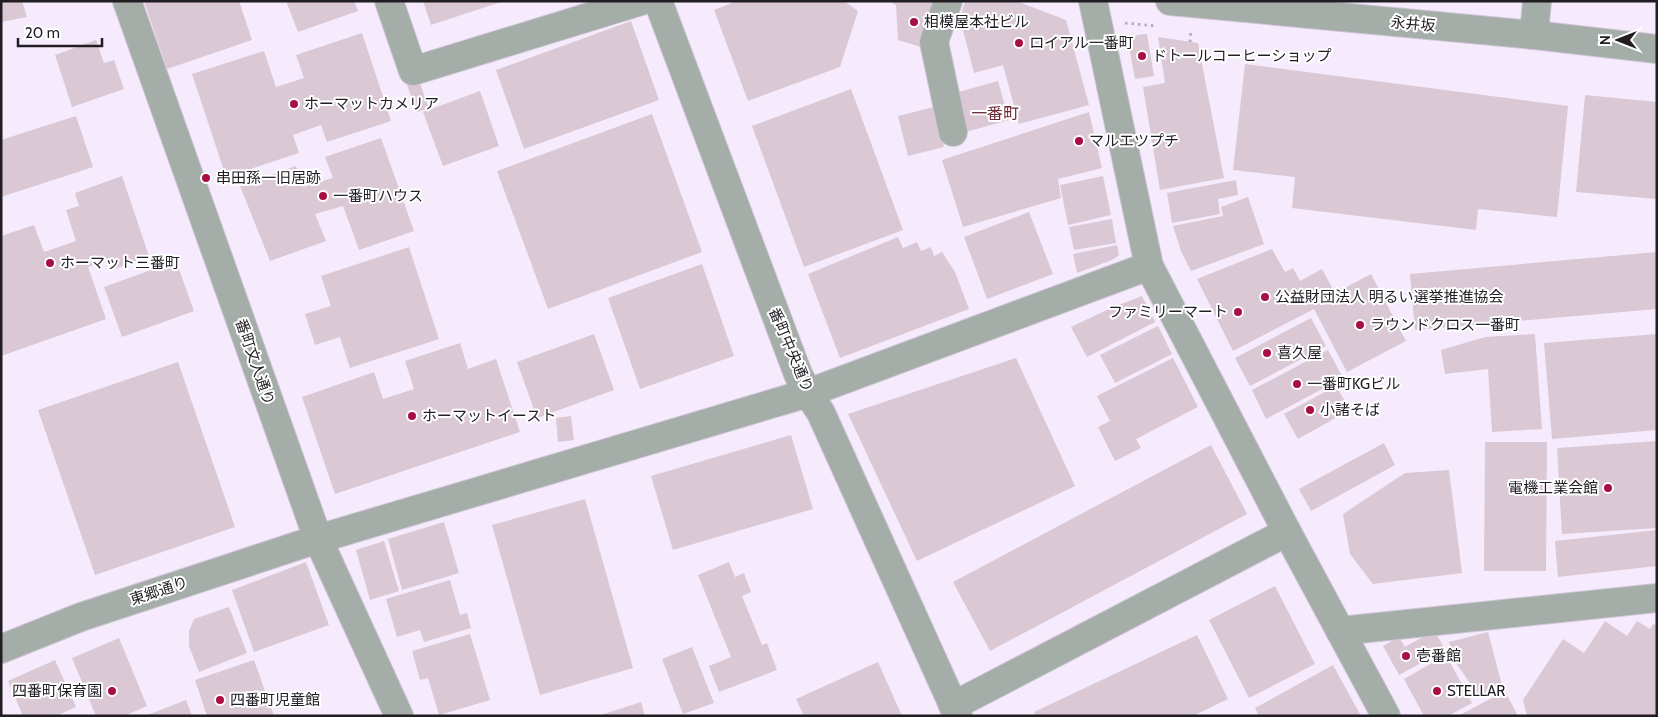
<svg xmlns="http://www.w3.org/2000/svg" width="1658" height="717" font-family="Cabin,'Noto Sans JP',sans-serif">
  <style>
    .building { fill: #dbc8d5 }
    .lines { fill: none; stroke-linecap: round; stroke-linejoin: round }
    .minor-casing { stroke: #cfc6d6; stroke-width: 30 }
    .path { stroke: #b5adbc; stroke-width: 3; stroke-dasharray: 2.5 4; stroke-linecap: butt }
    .minor { stroke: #a5ada8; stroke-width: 28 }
    .poi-dot { fill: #a70f42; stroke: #fff; stroke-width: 2 }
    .labels { text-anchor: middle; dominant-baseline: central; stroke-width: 4; stroke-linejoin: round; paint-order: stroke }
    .poi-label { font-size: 15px; fill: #201d23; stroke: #fff; text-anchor: start }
    .street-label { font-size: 15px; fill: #201d23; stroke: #fff }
    .neighbourhood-label { font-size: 16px; fill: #6e2836; stroke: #fff }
  </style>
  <rect width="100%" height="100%" fill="#f5ebfd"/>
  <g class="building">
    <path d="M1,1H22L27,17L1,22Z"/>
    <path d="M144,1H239L252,40L167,69Z"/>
    <path d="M286,1H354L358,11L298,32Z"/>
    <path d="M423,1H500L501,2L431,25Z"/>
    <path d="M737,1H844L858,11L840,67L748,101L714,10Z"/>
    <path d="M888,1H938L924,48L898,40L896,5Z"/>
    <path d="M965,1H1016L1066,20L1089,105L1019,124L1003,65L974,73L960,19Z"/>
    <path d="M631,21L659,100L524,149L496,70Z"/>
    <path d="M362,33L391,121L327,142L321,125L293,135L299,153L226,177L192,74L264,51L276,87L304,78L296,55Z"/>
    <path d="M1147,34L1154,76L1135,79L1128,41L1137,35Z"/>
    <path d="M1158,37L1198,43L1224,178L1160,190L1143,87L1165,83Z"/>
    <path d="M96,40L104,63L114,60L124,89L72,107L55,55Z"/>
    <path d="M1245,64L1568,106L1557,217L1478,209L1476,230L1292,208L1295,177L1233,170Z"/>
    <path d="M419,81L429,108L417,112L407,85Z"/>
    <path d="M998,81L1009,120L966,132L955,93Z"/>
    <path d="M851,89L903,230L804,267L752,126Z"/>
    <path d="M480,91L499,146L443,166L423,112Z"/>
    <path d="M1585,95L1657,102V199L1576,192Z"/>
    <path d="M934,107L944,147L908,156L898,116Z"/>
    <path d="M1089,112L1102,168L1058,179L1061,198L963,227L942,160Z"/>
    <path d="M652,114L702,252L548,309L497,171Z"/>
    <path d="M76,116L93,167L1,197V140Z"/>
    <path d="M381,138L414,231L359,250L343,206L315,214L326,241L270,261L240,186L296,166L303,187L333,178L325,157Z"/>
    <path d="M122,176L149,256L115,269L111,258L88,267L106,319L1,356V236L34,225L44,252L76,241L66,210L79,206L75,193Z"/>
    <path d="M1103,176L1111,215L1068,225L1060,185Z"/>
    <path d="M1236,180L1238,195L1218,199L1220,214L1172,223L1167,193Z"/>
    <path d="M1248,197L1264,244L1191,271L1181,251L1173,226L1223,216L1221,207Z"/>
    <path d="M1029,212L1053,274L987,299L964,237Z"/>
    <path d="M1112,219L1116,243L1074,250L1069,227Z"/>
    <path d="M898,237L903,248L917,242L921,251L931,247L934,256L942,252L955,272L969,309L840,358L808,274Z"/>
    <path d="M1117,245L1119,255L1112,260L1077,273L1073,254Z"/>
    <path d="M409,247L439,339L350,368L340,337L315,345L305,314L331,306L321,276Z"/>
    <path d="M1272,249L1285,272L1293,268L1300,281L1322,269L1335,293L1371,274L1406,341L1347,372L1314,309L1233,351L1197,279Z"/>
    <path d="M1657,252V309L1415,330L1410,274Z"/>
    <path d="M176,261L194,311L122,337L104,287Z"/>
    <path d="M702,264L734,356L640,389L608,298Z"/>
    <path d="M1142,296L1155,322L1087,357L1071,327L1111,308Z"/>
    <path d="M1311,318L1326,346L1250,386L1235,358Z"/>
    <path d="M1158,326L1172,354L1115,383L1100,355Z"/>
    <path d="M594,334L614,390L537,418L517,362Z"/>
    <path d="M1535,334L1542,429L1492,432L1488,369L1445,374L1441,350L1485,337Z"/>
    <path d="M1657,334V430L1552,439L1544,343Z"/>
    <path d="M460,343L468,369L496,359L520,432L335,494L302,397L374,372L383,399L414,389L405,361Z"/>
    <path d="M1328,350L1343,378L1266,419L1252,390Z"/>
    <path d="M1016,358L1075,486L917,561L848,414Z"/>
    <path d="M1173,358L1198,407L1136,439L1141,448L1115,461L1098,427L1110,421L1097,396Z"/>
    <path d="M178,362L235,527L95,575L38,410Z"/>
    <path d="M1336,386L1350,410L1298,439L1284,414Z"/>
    <path d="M571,416L574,440L558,442L556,418Z"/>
    <path d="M791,435L813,509L673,550L651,476Z"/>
    <path d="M1657,441V528L1562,534L1557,448Z"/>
    <path d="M1485,442H1547L1546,571H1484Z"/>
    <path d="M1384,443L1395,465L1311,511L1299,489Z"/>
    <path d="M1211,445L1247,514L990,651L953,582Z"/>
    <path d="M1449,470L1462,573L1373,584L1350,554L1343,514L1405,473Z"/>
    <path d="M585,499L633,668L540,695L492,525Z"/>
    <path d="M444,522L459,573L402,590L388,539Z"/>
    <path d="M1657,530V566L1558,577L1555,541Z"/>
    <path d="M384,541L399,591L370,600L356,550Z"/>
    <path d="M306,562L329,625L254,652L232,590Z"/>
    <path d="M729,562L735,577L744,573L751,592L742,596L762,645L767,643L777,670L719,692L709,666L731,657L698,575Z"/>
    <path d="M450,580L460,615L467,613L471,628L424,642L420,630L397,637L386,599Z"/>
    <path d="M1275,586L1315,664L1249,698L1209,620Z"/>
    <path d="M229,607L247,653L199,672L189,646V631L194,619Z"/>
    <path d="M1605,621L1627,636L1637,621L1650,629L1653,624L1657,626V716H1527L1523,700L1563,639L1584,653Z"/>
    <path d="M1488,632L1503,689L1479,696L1456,663L1449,642Z"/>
    <path d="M470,634L490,700L439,715L428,678L420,680L412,651Z"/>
    <path d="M1197,635L1228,699L1193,716H1036L1034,712Z"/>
    <path d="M1426,635H1437L1445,650L1399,675L1383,646L1399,637L1405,647Z"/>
    <path d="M119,638L147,706L124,716H96L72,658Z"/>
    <path d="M692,647L714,703L683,714L662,659Z"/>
    <path d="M1446,655L1472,703L1448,716H1424L1404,679Z"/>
    <path d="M55,660L76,707L56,716H23L8,681Z"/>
    <path d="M254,660L274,716H207L195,680Z"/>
    <path d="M878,662L902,716H804L796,699Z"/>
    <path d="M1333,665L1361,716H1259L1255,708Z"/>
    <path d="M1505,691L1518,716H1458Z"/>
    <path d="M186,700L192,716H145Z"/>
    <path d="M641,702L645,716H601V715Z"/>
  </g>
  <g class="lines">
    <defs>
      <g id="minor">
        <path d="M127,1L318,539L399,716"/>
        <path d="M389,1L413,71L641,1"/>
        <path d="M658,1L798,374L808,393L821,413L958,716"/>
        <path d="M948,1L934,42L953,132"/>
        <path d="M1093,1L1149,266L1287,532L1386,716"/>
        <path d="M1170,1L1534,35L1657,49"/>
        <path d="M1534,35L1537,1"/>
        <path d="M1340,631L1657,598"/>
        <path d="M1,649L81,617L318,539L808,393L1149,266"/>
        <path d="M953,706L1287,532"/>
      </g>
    </defs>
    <use href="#minor" class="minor-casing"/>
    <g class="path">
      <path d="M1125,23L1156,26"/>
      <path d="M1190,42L1191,30"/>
    </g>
    <use href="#minor" class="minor"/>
  </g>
  <g class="poi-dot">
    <circle cx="914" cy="22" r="5"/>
    <circle cx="1019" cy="43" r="5"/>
    <circle cx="1142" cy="56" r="5"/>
    <circle cx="294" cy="104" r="5"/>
    <circle cx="1079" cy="141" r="5"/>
    <circle cx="206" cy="178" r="5"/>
    <circle cx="323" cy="196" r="5"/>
    <circle cx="50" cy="263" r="5"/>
    <circle cx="1265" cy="297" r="5"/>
    <circle cx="1238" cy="312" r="5"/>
    <circle cx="1360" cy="325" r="5"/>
    <circle cx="1267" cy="353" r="5"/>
    <circle cx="1297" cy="384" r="5"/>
    <circle cx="1310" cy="410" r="5"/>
    <circle cx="412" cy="416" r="5"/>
    <circle cx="1608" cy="488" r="5"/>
    <circle cx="1406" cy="656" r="5"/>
    <circle cx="112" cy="691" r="5"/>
    <circle cx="1437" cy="691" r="5"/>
    <circle cx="220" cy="700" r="5"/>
  </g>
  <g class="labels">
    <g class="poi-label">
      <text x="924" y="22">相模屋本社ビル</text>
      <text x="1029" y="43">ロイアル一番町</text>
      <text x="1152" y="56">ドトールコーヒーショップ</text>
      <text x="304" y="104">ホーマットカメリア</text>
      <text x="1089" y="141">マルエツプチ</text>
      <text x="216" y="178">串田孫一旧居跡</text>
      <text x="333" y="196">一番町ハウス</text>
      <text x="60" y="263">ホーマット三番町</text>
      <text x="1275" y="297">公益財団法人 明るい選挙推進協会</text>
      <text x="1228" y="312" text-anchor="end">ファミリーマート</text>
      <text x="1370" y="325">ラウンドクロス一番町</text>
      <text x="1277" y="353">喜久屋</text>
      <text x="1307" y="384">一番町KGビル</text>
      <text x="1320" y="410">小諸そば</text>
      <text x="422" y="416">ホーマットイースト</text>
      <text x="1598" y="488" text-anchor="end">電機工業会館</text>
      <text x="1416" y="656">壱番館</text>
      <text x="102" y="691" text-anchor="end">四番町保育園</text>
      <text x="1447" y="691">STELLAR</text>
      <text x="230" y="700">四番町児童館</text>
    </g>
    <g class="street-label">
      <text transform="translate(1413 24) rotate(5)">永井坂</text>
      <text transform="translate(791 350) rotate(67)">番町中央通り</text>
      <text transform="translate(255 362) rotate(71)">番町文人通り</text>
      <text transform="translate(159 591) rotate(-18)">東郷通り</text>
    </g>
    <g class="neighbourhood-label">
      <text x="995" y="113">一番町</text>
    </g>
  </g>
  <rect width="1658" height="717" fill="none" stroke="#201d23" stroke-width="5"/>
  <g transform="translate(1618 40) rotate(270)" stroke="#ffffff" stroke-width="4" paint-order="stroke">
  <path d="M0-4L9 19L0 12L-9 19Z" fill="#201d23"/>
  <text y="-8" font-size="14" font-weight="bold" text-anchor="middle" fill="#201d23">N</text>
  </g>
  <path d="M18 38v8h84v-8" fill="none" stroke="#201d23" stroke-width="2.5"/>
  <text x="25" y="38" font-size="15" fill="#201d23" stroke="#ffffff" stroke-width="4" paint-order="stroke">20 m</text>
</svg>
